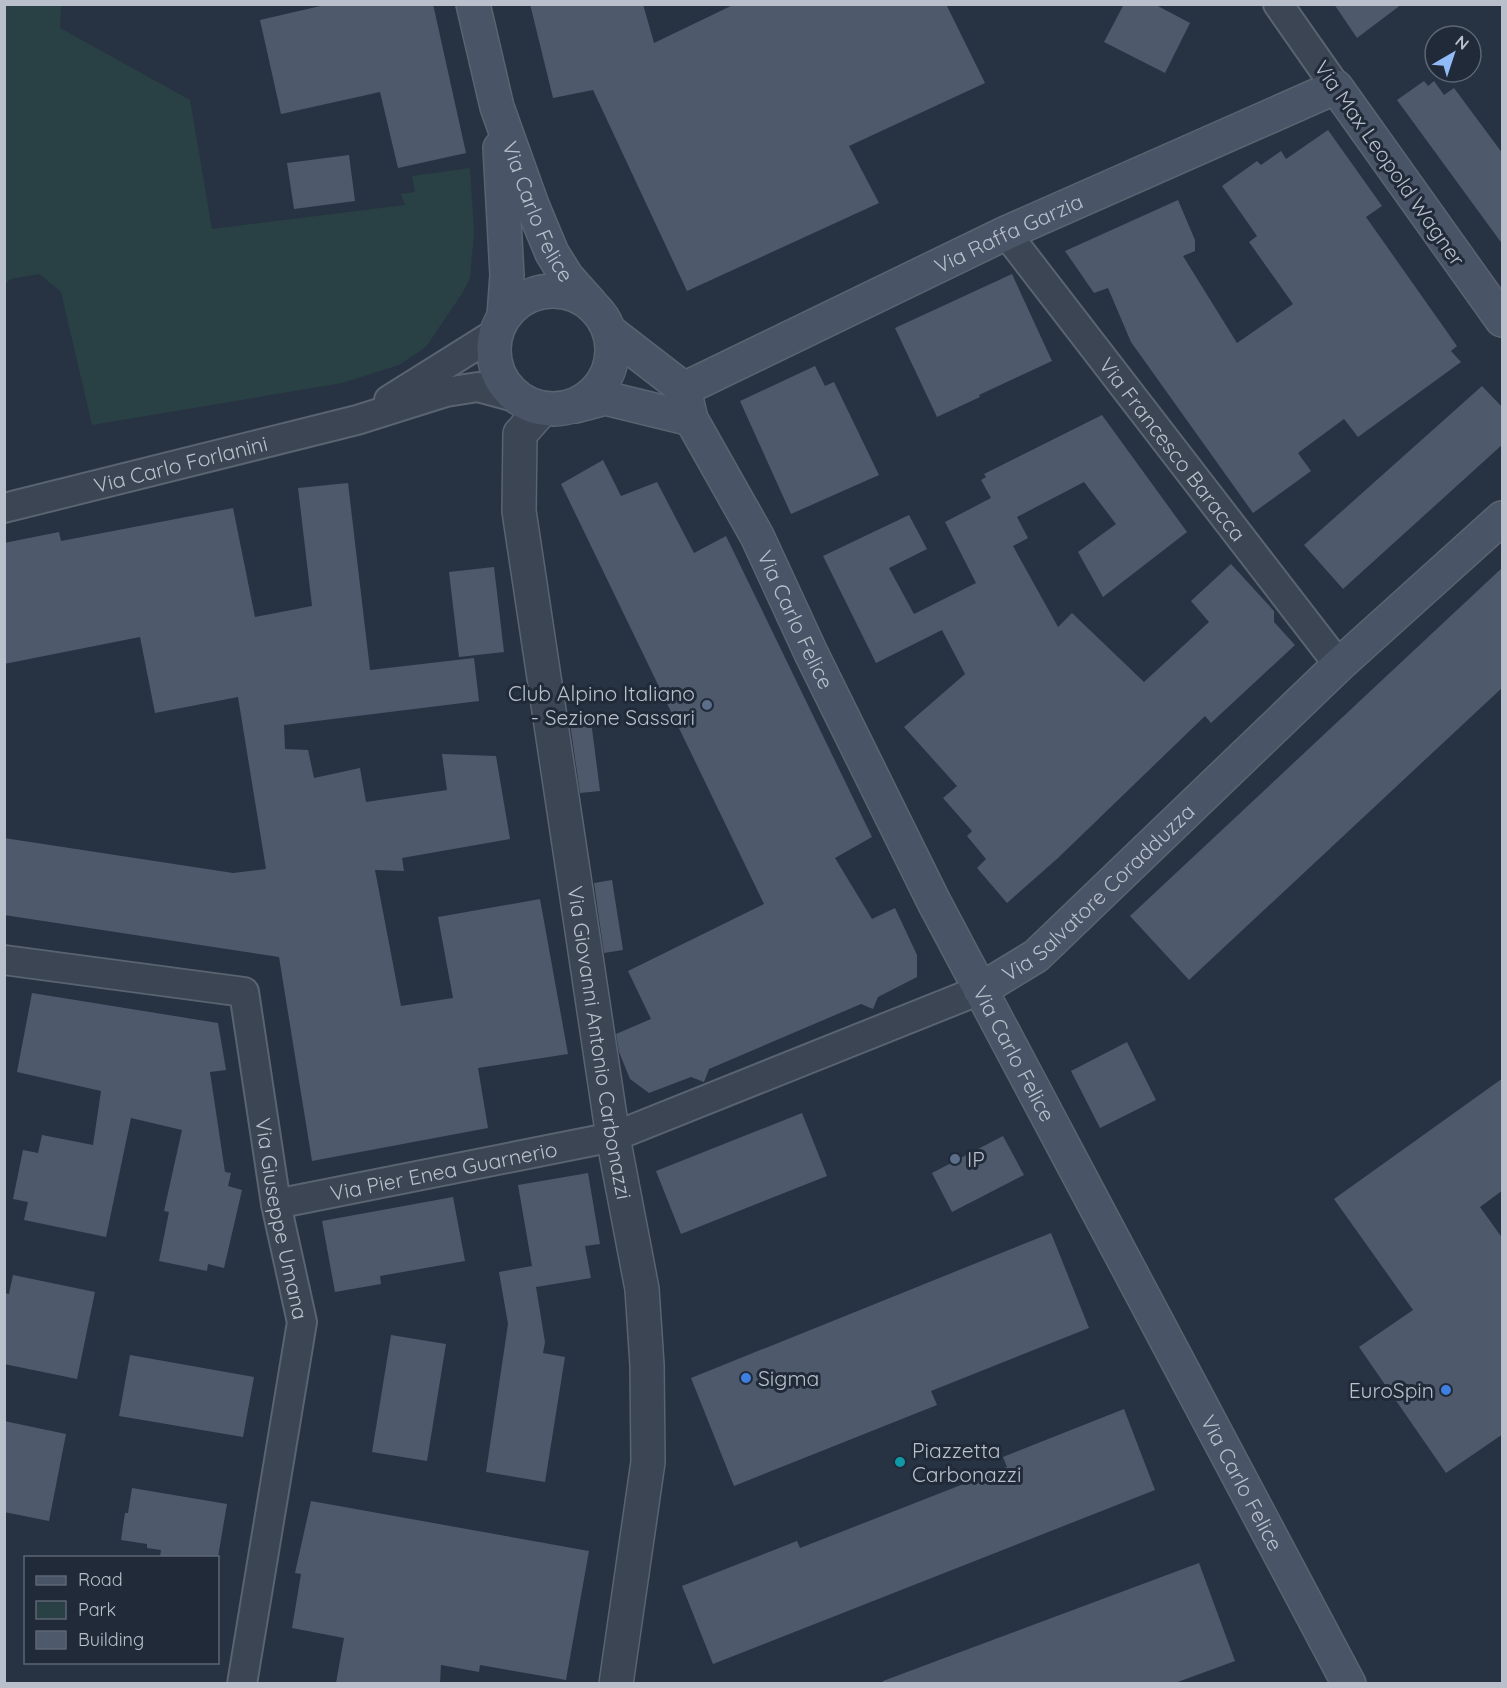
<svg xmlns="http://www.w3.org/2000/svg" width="1507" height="1688" font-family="Quicksand,sans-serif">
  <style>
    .green { fill: #294144 }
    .building { fill: #4e5a6c }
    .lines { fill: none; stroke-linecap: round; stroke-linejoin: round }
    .minor-casing { stroke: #5a6370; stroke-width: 32 }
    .tertiary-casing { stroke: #5a6370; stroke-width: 36 }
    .secondary-casing { stroke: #5a6370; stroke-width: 36 }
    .minor { stroke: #3b4553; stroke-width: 28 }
    .tertiary { stroke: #3b4553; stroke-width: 33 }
    .secondary { stroke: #495466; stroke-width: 33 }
    .service-dot { fill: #5c6f8a; stroke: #202a38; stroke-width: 2 }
    .shop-dot { fill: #3f7fe0; stroke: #202a38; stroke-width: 2 }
    .culture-dot { fill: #0f9aa8; stroke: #202a38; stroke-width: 2 }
    .labels { text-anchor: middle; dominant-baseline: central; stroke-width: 6; stroke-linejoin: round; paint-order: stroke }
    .street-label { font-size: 21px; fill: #b9c0cc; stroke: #202a38 }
    .poi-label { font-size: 21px; fill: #b9c0cc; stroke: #202a38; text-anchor: start }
  </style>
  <rect width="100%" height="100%" fill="#273343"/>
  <path class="green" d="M5,4L61,5L60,28L190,100L212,229L405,205L401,194L415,192L412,176L470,168L474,232L470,278L463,292L426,347L399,365L342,383L92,425L61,292L39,274L11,279L5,284Z"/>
  <g class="building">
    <path d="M329,4H433L466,153L398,168L380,92L281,114L260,20Z"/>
    <path d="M530,4H643L654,43L735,4H946L985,83L849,146L879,203L687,291L593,90L553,98Z"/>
    <path d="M1124,4H1154L1190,23L1165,73L1104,42Z"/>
    <path d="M1334,4H1402L1357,38Z"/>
    <path d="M1424,81L1428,86L1434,81L1444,95L1454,88L1503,154V245L1397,100Z"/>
    <path d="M1328,130L1382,206L1366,217L1457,346L1451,351L1461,362L1358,437L1344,419L1298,453L1311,471L1253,513L1131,342L1108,288L1094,293L1065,251L1178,200L1195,240V251L1183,256L1237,343L1293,304L1249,242L1257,236L1222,186L1257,161L1261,165L1281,151L1286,159Z"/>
    <path d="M349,155L355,201L294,209L287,163Z"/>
    <path d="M1012,274L1052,361L979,395L980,397L937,417L895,328Z"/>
    <path d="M815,366L825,386L834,382L879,475L791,514L740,401Z"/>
    <path d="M1482,386L1503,408V444L1343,589L1304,545Z"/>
    <path d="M1102,415L1187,532L1103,597L1078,552L1116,524L1084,482L1017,517L1028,538L1013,546L1058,627L1072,613L1144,682L1209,622L1191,601L1231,564L1274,611V622L1295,645L1211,723L1205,716L1058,858L1007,903L977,868L986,859L967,836L972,831L943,798L957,786L904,727L965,674L942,630L876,663L823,556L909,515L927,549L889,568L914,614L976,583L945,522L991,498L981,480L986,477L984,474Z"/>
    <path d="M603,460L621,496L657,482L694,553L726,536L872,837L835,858L872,919L895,908L917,955V977L878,997L873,1009L861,1004L709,1069L704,1082L691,1077L649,1093L630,1079L619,1052L616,1034L651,1019L628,971L764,904L561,484Z"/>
    <path d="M348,483L370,670L474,658L479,701L284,725L285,749L308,750L314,778L360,768L366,802L447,790L442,754L496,756L510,839L402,858L404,871L375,870L401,1006L453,998L438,917L540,899L568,1054L478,1068L488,1128L312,1161L279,957L4,915V838L233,873L266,869L238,697L155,713L140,637L4,664V543L59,532L61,541L233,508L255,617L312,606L298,488Z"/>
    <path d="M494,567L504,652L459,657L449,572Z"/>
    <path d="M1503,567V687L1189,980L1130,916Z"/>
    <path d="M590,713L600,791L580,793L569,716Z"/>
    <path d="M612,880L623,950L604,953L594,883Z"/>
    <path d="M32,993L218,1023L226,1070L210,1072L225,1172L231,1173L228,1186L242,1190L224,1268L208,1264L207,1271L159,1261L169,1212L164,1211L182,1130L131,1118L106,1237L24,1220L28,1202L13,1199L23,1150L38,1153L42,1135L93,1145L101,1091L17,1072Z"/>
    <path d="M1127,1042L1156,1100L1100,1128L1071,1071Z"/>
    <path d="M1503,1078V1190L1480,1207L1503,1239V1434L1446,1473L1359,1347L1413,1310L1334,1199Z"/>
    <path d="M802,1113L827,1176L681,1234L656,1171Z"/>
    <path d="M1003,1136L1024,1175L952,1212L932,1173Z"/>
    <path d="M588,1173L600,1244L585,1246L591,1278L536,1287L545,1342L543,1353L565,1357L545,1482L486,1472L508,1324L499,1272L532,1266L518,1185Z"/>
    <path d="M453,1197L465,1261L380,1276L381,1284L335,1292L322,1221Z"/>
    <path d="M1051,1233L1089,1328L931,1391L937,1405L734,1486L691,1378Z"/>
    <path d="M13,1275L95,1292L77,1379L4,1364V1293L9,1294Z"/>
    <path d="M391,1335L446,1344L427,1461L372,1452Z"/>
    <path d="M130,1355L254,1377L243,1437L119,1416Z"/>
    <path d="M1124,1409L1155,1490L713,1664L682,1586L797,1541L800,1548L1007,1467L1003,1457Z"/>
    <path d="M4,1421L66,1434L49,1521L4,1512Z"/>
    <path d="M132,1488L227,1504L218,1557H160L161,1550L147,1548V1544L121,1540L125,1513H128Z"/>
    <path d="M311,1501L589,1551L566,1680L480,1665L479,1672L441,1665L440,1683H336L344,1638L292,1628L301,1574L295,1573Z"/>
    <path d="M1199,1563L1235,1661L1175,1683H883V1681Z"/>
  </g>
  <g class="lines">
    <defs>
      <g id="minor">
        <path d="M1278,4L1336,87"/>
        <path id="s1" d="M1006,233L1339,665"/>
        <path d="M389,400L496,333"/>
        <path id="s2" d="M4,508L357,420L446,392L478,387L515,397"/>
        <path id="s3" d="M4,960L244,992L276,1204L302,1322L242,1684"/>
        <path id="s4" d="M276,1204L613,1137L980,990"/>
      </g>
      <g id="tertiary">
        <path id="s5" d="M542,409L520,434L519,511L613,1137L642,1289L647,1365L648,1462L616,1684"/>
      </g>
      <g id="secondary">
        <path id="s6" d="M473,4L497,107L532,205L552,253L567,277L591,304"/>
        <path d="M500,148L507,275L504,316"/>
        <circle cx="553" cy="350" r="59"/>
        <path id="s7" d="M609,331L684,389L691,419L757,536L811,653L934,902L1349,1684"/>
        <path id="s8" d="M684,389L1006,233L1336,87L1502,320"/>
        <path d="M575,406L605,398L691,419"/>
        <path id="s9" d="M980,990L1036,956L1339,665L1502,518"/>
      </g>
    </defs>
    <use href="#minor" class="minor-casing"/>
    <use href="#tertiary" class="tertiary-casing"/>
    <use href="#secondary" class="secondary-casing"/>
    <use href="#minor" class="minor"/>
    <use href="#tertiary" class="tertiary"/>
    <use href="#secondary" class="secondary"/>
  </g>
  <g class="service-dot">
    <circle cx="707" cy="705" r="6"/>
    <circle cx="955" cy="1159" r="6"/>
  </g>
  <g class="shop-dot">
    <circle cx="746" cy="1378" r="6"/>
    <circle cx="1446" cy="1390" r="6"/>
  </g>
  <circle class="culture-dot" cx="900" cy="1462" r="6"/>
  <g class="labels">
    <g class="street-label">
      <text transform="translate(1390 163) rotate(55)">Via Max Leopold Wagner</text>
      <text stroke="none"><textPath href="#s6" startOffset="218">Via Carlo Felice</textPath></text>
      <text stroke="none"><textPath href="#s8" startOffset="360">Via Raffa Garzia</textPath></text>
      <text stroke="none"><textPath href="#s1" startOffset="273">Via Francesco Baracca</textPath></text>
      <text stroke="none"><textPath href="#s2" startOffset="182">Via Carlo Forlanini</textPath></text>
      <text stroke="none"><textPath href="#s7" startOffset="352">Via Carlo Felice</textPath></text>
      <text stroke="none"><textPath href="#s9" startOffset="154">Via Salvatore Coradduzza</textPath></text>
      <text stroke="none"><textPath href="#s5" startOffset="648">Via Giovanni Antonio Carbonazzi</textPath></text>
      <text stroke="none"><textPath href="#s7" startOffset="838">Via Carlo Felice</textPath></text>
      <text stroke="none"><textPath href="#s4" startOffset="171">Via Pier Enea Guarnerio</textPath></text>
      <text stroke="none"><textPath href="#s3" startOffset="472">Via Giuseppe Umana</textPath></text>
      <text stroke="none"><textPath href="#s7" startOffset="1324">Via Carlo Felice</textPath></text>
    </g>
    <g class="poi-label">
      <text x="695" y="693" text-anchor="end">Club Alpino Italiano<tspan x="695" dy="24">- Sezione Sassari</tspan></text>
      <text x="967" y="1159">IP</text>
      <text x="758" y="1378">Sigma</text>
      <text x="1434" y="1390" text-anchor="end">EuroSpin</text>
      <text x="912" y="1450">Piazzetta<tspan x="912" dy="24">Carbonazzi</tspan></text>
    </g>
  </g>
  <rect width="1507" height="1688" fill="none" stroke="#b9c0cc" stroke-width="12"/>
  <rect x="24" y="1556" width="195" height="108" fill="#202a38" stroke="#5d6673" stroke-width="1.5"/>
  <rect x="36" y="1576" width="30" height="9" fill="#495466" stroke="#5d6673" stroke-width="1.5"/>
  <text x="78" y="1586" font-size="18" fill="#b9c0cc">Road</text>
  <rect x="36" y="1601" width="30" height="18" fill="#294144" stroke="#5d6673" stroke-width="1.5"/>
  <text x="78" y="1616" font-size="18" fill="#b9c0cc">Park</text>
  <rect x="36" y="1631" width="30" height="18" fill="#4e5a6c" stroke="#5d6673" stroke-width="1.5"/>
  <text x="78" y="1646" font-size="18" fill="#b9c0cc">Building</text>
  <g transform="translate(1453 54) rotate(39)"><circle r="28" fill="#202a38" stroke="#5d6673" stroke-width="1.5"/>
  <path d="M0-4.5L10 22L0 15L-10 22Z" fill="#91baf9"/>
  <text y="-9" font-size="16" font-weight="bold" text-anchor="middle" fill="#b9c0cc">N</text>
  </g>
</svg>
